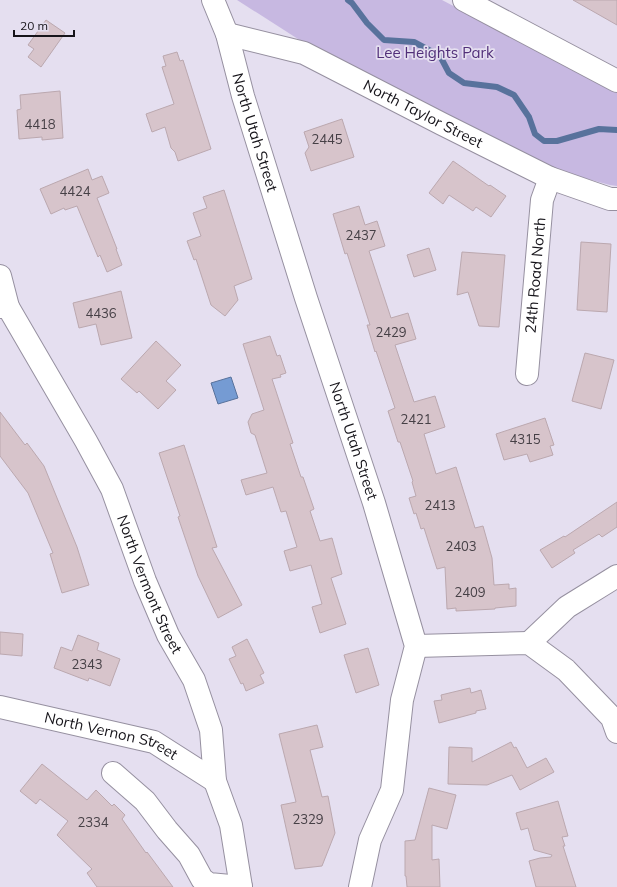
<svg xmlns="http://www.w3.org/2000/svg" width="617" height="887" font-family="Mulish,sans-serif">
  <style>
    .green { fill: #c7b8e1 }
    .water { fill: #759bd3; stroke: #58729c }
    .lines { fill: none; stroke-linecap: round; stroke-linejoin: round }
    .stream { stroke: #58729c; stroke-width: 6 }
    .building { fill: #d7c4cb; stroke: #bba8af }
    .minor-casing { stroke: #9690a0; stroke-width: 24 }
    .minor { stroke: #fff; stroke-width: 22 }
    .labels { text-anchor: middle; stroke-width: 3.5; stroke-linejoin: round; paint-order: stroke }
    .number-label { font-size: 13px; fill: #464046 }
    .park-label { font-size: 15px; fill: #512f79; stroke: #e5dff0 }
    .street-label { font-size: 15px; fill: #16141a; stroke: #e5dff0 }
  </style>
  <rect width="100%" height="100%" fill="#e5dff0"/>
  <path class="green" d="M 237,0 L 442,0 L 617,92 L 617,186 L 610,185 L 547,168 L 298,39 Z"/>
  <path class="water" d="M 231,377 L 238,398 L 218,404 L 211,383 Z"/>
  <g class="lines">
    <path class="stream" d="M 348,0 L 352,3 L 367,23 L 384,40 L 414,42 L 440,56 L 449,73 L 464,83 L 497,87 L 514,95 L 529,117 L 535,134 L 544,141 L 557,141 L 599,129 L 617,130"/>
  </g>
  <g class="building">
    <path d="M 573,0 L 617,0 L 617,25 Z"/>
    <path d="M 46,20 L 65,33 L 41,67 L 28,57 L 34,49 L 28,45 Z"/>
    <path d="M 177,52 L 180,61 L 183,60 L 211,149 L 178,161 L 175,152 L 171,148 L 165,127 L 152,132 L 146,114 L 174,104 L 162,67 L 166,66 L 163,56 Z"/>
    <path d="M 60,91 L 63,138 L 42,140 L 42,137 L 19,139 L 17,110 L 21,109 L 20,95 Z"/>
    <path d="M 342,119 L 354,157 L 311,171 L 305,153 L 309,147 L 304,132 Z"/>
    <path d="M 453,161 L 489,186 L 490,185 L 506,196 L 491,217 L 476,207 L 473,211 L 449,195 L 443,204 L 429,193 Z"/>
    <path d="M 88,169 L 92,180 L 102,176 L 109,193 L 97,198 L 117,249 L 116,249 L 122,265 L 107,272 L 100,255 L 98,257 L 77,206 L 65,210 L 64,208 L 51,214 L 40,189 Z"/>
    <path d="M 224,190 L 252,279 L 234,286 L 238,300 L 225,316 L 211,305 L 196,259 L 194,260 L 187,241 L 201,236 L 193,213 L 207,208 L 203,197 Z"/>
    <path d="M 359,206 L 365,225 L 377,221 L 385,246 L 369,251 L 391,318 L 408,313 L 416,339 L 395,345 L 414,402 L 435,396 L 445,427 L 424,434 L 436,474 L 456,467 L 475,528 L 483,526 L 492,558 L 494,585 L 509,584 L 509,589 L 516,588 L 516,606 L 495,608 L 495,609 L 456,611 L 456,608 L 447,609 L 445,567 L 437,569 L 424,528 L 421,529 L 416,513 L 414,514 L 409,498 L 416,496 L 412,482 L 413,481 L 400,442 L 398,442 L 388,411 L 395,408 L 376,351 L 375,352 L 367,325 L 370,325 L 347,253 L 345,254 L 333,214 Z"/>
    <path d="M 581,242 L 611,244 L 607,312 L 577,310 Z"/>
    <path d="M 429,248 L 436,270 L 414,277 L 407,255 Z"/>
    <path d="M 462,252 L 505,255 L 499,327 L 479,326 L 468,292 L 457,295 Z"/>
    <path d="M 121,291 L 132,338 L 101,345 L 96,324 L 79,328 L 73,303 Z"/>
    <path d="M 270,336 L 277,356 L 280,355 L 286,373 L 280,375 L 281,377 L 272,379 L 293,443 L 290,444 L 301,477 L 303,477 L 314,509 L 310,511 L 320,541 L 332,538 L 342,574 L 331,578 L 346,624 L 320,633 L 312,607 L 322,604 L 311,565 L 290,571 L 284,551 L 297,547 L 286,511 L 281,512 L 273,487 L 246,495 L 241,480 L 267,473 L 255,435 L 251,433 L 248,422 L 252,414 L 264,410 L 243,344 Z"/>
    <path d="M 156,341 L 181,365 L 166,381 L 176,390 L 158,409 L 139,391 L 137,393 L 121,379 Z"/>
    <path d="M 585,353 L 614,360 L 601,409 L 572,401 Z"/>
    <path d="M 0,412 L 25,445 L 27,443 L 44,466 L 77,547 L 89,585 L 62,593 L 50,554 L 53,553 L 28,493 L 0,456 Z"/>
    <path d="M 545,418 L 554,445 L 550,446 L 553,455 L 530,462 L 527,454 L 504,460 L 496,434 Z"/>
    <path d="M 184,445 L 217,547 L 212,548 L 242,605 L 218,618 L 198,576 L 178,517 L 180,516 L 159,453 Z"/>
    <path d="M 617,502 L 617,527 L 602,537 L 599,534 L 573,550 L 575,553 L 552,568 L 540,550 L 564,536 L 565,537 Z"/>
    <path d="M 0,632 L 23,634 L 22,656 L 0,654 Z"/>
    <path d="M 78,635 L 99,643 L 97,650 L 120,659 L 110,686 L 89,678 L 88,681 L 54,668 L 61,647 L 72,651 Z"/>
    <path d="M 247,639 L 264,673 L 260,675 L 264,683 L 246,691 L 243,683 L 241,684 L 229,659 L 236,656 L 232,647 Z"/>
    <path d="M 368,648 L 379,685 L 356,693 L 344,655 Z"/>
    <path d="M 470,688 L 471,693 L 481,690 L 486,709 L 476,711 L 476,713 L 439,723 L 434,701 L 442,700 L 441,695 Z"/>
    <path d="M 317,725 L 323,747 L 310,750 L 322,797 L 328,796 L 335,833 L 322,866 L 295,869 L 281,805 L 296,802 L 279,734 Z"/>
    <path d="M 511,742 L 514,748 L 516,747 L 527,768 L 546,758 L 554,772 L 520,790 L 512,775 L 487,785 L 448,784 L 449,747 L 472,748 L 472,762 Z"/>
    <path d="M 42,764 L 87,800 L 96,790 L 112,806 L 114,804 L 125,815 L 122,819 L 146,853 L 147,852 L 173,887 L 97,887 L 87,873 L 92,869 L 57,835 L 68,821 L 40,799 L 36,804 L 20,791 Z"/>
    <path d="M 429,788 L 456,795 L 447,829 L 432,825 L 432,860 L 439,859 L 440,887 L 407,887 L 406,876 L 405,876 L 405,841 L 415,840 Z"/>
    <path d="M 558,801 L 568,836 L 562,837 L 565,846 L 563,846 L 576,887 L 536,887 L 529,861 L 540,858 L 551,857 L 552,855 L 534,850 L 528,828 L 521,830 L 516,813 Z"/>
  </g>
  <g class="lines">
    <g class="minor-casing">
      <g id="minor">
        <path id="s1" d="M 213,0 L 227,34 L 243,96 L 306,298 L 374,503 L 416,646 L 402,700 L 392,790 L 370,840 L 360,887"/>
        <path d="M 464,0 L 617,81"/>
        <path id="s2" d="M 227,34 L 304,53 L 442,124 L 550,178 L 610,199 L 617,199"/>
        <path d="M 0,276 L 8,307"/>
        <path id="s3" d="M 0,307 L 8,307 L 86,441 L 112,489 L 145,581 L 168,635 L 194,680 L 211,730 L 215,781 L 231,825 L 241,887"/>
        <path id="s4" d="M 527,374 L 542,200 L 550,178"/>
        <path d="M 529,643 L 567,607 L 617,576"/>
        <path d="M 416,646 L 529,643 L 566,670 L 612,718 L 617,732"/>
        <path id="s5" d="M 0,707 L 154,742 L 215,781"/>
        <path d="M 113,773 L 145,801 L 167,830 L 189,855 L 202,879 L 209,884 L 241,887"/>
      </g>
    </g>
    <use href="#minor" class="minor"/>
  </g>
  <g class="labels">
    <g class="number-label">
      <text x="40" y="129">4418</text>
      <text x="327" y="144">2445</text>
      <text x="75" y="196">4424</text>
      <text x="361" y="240">2437</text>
      <text x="101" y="318">4436</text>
      <text x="391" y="337">2429</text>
      <text x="416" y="424">2421</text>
      <text x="525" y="444">4315</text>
      <text x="440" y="510">2413</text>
      <text x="461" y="551">2403</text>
      <text x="470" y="597">2409</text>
      <text x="87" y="669">2343</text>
      <text x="308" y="824">2329</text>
      <text x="93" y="827">2334</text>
    </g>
    <g class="park-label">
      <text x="435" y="58">Lee Heights Park</text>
    </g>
    <g class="street-label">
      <text dy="5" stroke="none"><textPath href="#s2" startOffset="213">North Taylor Street</textPath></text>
      <text dy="5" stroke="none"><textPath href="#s1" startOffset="139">North Utah Street</textPath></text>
      <text dy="5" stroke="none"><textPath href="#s4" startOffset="99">24th Road North</textPath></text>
      <text dy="5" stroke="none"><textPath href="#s1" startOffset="463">North Utah Street</textPath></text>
      <text dy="5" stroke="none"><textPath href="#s3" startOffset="320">North Vermont Street</textPath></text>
      <text dy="5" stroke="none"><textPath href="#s5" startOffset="115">North Vernon Street</textPath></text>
    </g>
  </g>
  <path d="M14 30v6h60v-6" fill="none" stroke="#16141a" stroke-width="2"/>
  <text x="20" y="30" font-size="12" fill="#16141a" stroke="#e5dff0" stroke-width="3" paint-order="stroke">20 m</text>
</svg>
